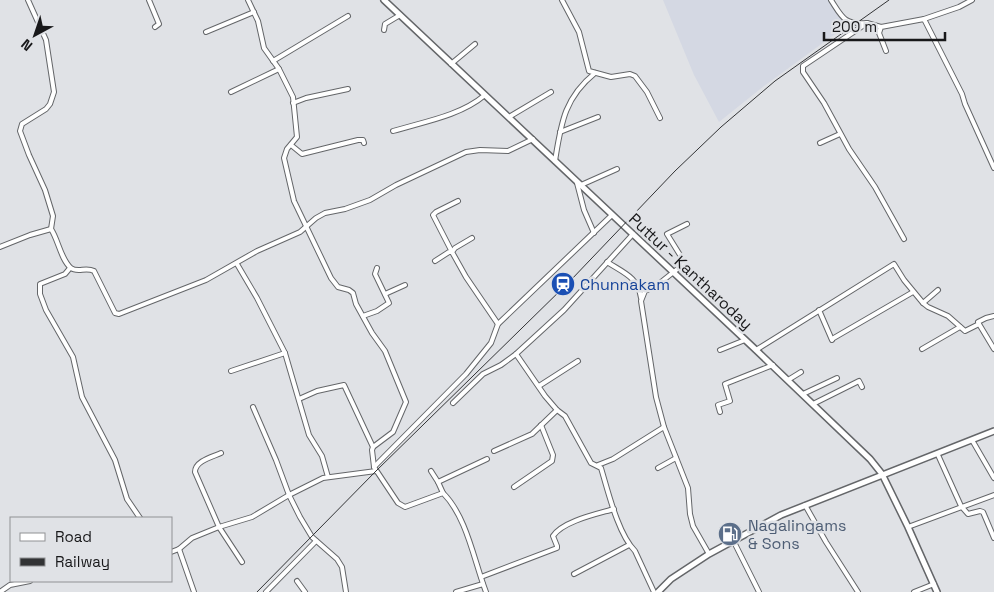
<svg xmlns="http://www.w3.org/2000/svg" width="994" height="592" font-family="'Space Grotesk',sans-serif">
  <style>
    .built { fill: #d4d8e3 }
    .lines { fill: none; stroke-linecap: round; stroke-linejoin: round }
    .minor-casing { stroke: #646669; stroke-width: 6 }
    .major-casing { stroke: #646669; stroke-width: 8 }
    .minor { stroke: #fff; stroke-width: 4 }
    .major { stroke: #fff; stroke-width: 5 }
    .rail { stroke: #323335; stroke-width: 1 }
    .labels { text-anchor: middle; stroke-width: 5; stroke-linejoin: round; paint-order: stroke }
    .street-label { font-size: 16px; fill: #18181a; stroke: #e0e2e6 }
    .transit-label { font-size: 16px; fill: #164399; stroke: #e0e2e6; text-anchor: start }
    .service-label { font-size: 16px; fill: #4e5e75; stroke: #e0e2e6; text-anchor: start }
  </style>
  <rect width="100%" height="100%" fill="#e0e2e6"/>
  <path class="built" d="M 663,0 L 830,0 L 846,26 L 764,86 L 719,122 L 694,75 Z"/>
  <g class="lines">
    <g class="minor-casing">
      <g id="minor">
        <path d="M 28,0 L 46,40 L 54,92 L 50,104 L 46,109 L 22,124 L 20,131 L 29,155 L 45,190 L 53,216 L 51,229"/>
        <path d="M 149,0 L 159,24 L 155,27"/>
        <path d="M 248,0 L 258,21 L 264,48 L 279,69 L 293,97 L 297,137 L 287,149 L 284,158 L 294,201 L 331,278 L 338,287 L 349,290 L 353,293 L 356,304 L 372,333 L 385,351 L 406,402 L 393,432 L 373,447"/>
        <path d="M 562,0 L 579,32 L 589,71 L 611,77 L 630,74 L 635,76 L 647,92 L 660,118"/>
        <path d="M 831,0 C 842,17 844,25 867,23"/>
        <path d="M 924,19 L 959,7 L 972,0"/>
        <path d="M 881,27 L 867,23 L 803,66 L 803,72 L 824,103 L 849,149 L 875,187 L 904,239"/>
        <path d="M 384,30 L 385,24 L 400,15"/>
        <path d="M 206,32 L 254,12"/>
        <path d="M 886,51 L 879,33 L 881,27 L 924,19 L 962,94 L 965,104 L 994,168"/>
        <path d="M 273,61 L 348,16"/>
        <path d="M 451,64 L 475,44"/>
        <path d="M 231,92 L 279,69"/>
        <path d="M 293,103 L 306,98 L 348,89"/>
        <path d="M 509,117 L 551,92"/>
        <path d="M 393,131 C 423,122 460,116 485,95"/>
        <path d="M 560,132 L 598,117"/>
        <path d="M 820,143 L 840,134"/>
        <path d="M 291,145 L 302,154 L 358,140 L 363,140 L 364,143"/>
        <path d="M 555,161 C 561,124 564,98 595,73"/>
        <path d="M 577,183 L 584,210 L 594,233"/>
        <path d="M 581,185 L 617,169"/>
        <path d="M 687,224 L 667,234 L 685,263 L 656,286 L 645,291 L 641,301 L 656,397 L 664,427 L 688,488 L 690,514 L 693,526 L 709,554"/>
        <path d="M 472,238 L 455,248 L 452,252 L 466,277 L 498,324"/>
        <path d="M 0,247 L 30,235 L 51,229 C 58,239 61,260 71,268 C 77,273 86,267 94,271 L 115,313 L 119,314 L 206,280 L 257,251 L 300,232 L 316,218 L 325,213 L 345,209 L 370,200 L 396,185 L 466,152 L 480,150 L 508,151 L 533,139"/>
        <path d="M 435,261 L 449,252 L 452,252 L 433,215 L 436,212 L 458,201"/>
        <path d="M 607,262 C 624,273 638,277 641,298"/>
        <path d="M 237,264 L 257,298 L 285,353 L 309,435 L 322,456 L 328,477"/>
        <path d="M 70,268 L 65,274 L 40,284 L 40,294 L 46,310 L 73,357 L 82,397 L 115,460 L 127,499 L 140,518"/>
        <path d="M 385,294 L 405,285"/>
        <path d="M 923,303 L 938,290"/>
        <path d="M 819,310 L 832,340"/>
        <path d="M 363,316 L 377,311 L 389,303 L 375,274 L 377,268"/>
        <path d="M 979,324 L 994,349"/>
        <path d="M 832,339 L 913,292"/>
        <path d="M 922,349 L 960,327"/>
        <path d="M 720,350 L 745,340"/>
        <path d="M 756,350 L 894,264 L 904,280 L 923,303 L 928,307 L 948,316 L 965,331 L 979,324 L 978,322 L 986,318 L 994,316"/>
        <path d="M 516,354 L 545,396 L 557,410 L 565,416 L 591,463 L 601,468 C 608,491 618,534 635,551 L 654,592"/>
        <path d="M 231,371 L 285,353"/>
        <path d="M 788,380 L 801,372"/>
        <path d="M 539,386 L 578,361"/>
        <path d="M 803,394 L 837,378"/>
        <path d="M 299,399 L 317,391 L 344,385 L 373,447 L 372,450 L 374,467 L 398,503 L 405,507 L 443,493 C 467,517 474,561 486,592"/>
        <path d="M 453,403 L 483,374 L 501,365 L 516,354 L 564,310 L 633,234"/>
        <path d="M 813,404 L 859,381 L 862,387"/>
        <path d="M 253,407 L 276,460 L 289,495 L 300,517 L 312,537 L 337,559 L 342,567 L 346,592"/>
        <path d="M 720,412 L 718,405 L 730,401 L 725,384 L 773,365"/>
        <path d="M 972,440 L 994,478"/>
        <path d="M 494,451 L 532,434 L 557,410"/>
        <path d="M 221,453 C 212,457 195,461 195,472 L 219,527 L 242,562"/>
        <path d="M 938,455 L 961,506 L 968,514 L 980,511 L 983,512 L 994,538"/>
        <path d="M 598,465 L 613,459 L 664,427"/>
        <path d="M 374,467 L 466,374 L 491,343 L 498,324 L 612,215"/>
        <path d="M 658,468 L 676,458"/>
        <path d="M 431,471 L 438,482 L 443,493"/>
        <path d="M 438,482 L 487,459"/>
        <path d="M 514,487 L 552,461 L 553,455 L 541,425"/>
        <path d="M 805,505 L 826,542 L 858,592"/>
        <path d="M 908,527 L 994,495"/>
        <path d="M 733,540 L 759,592"/>
        <path d="M 179,549 L 194,592"/>
        <path d="M 171,552 L 179,549 L 192,538 L 219,527 L 252,517 L 289,495 L 323,478 L 376,471"/>
        <path d="M 574,574 L 629,545"/>
        <path d="M 481,577 L 557,548 L 557,546 L 553,536 C 563,521 597,514 614,509"/>
        <path d="M 297,581 L 305,592"/>
        <path d="M 0,592 L 10,585 L 30,581"/>
        <path d="M 266,592 L 316,541"/>
        <path d="M 456,592 L 483,584"/>
        <path d="M 914,592 L 934,584"/>
      </g>
    </g>
    <g class="major-casing">
      <g id="major">
        <path d="M 384,0 L 756,350 L 870,459 L 882,474 L 908,527 L 937,592"/>
        <path d="M 658,592 L 671,579 L 709,554 L 781,515 L 994,431"/>
      </g>
    </g>
    <use href="#minor" class="minor"/>
    <use href="#major" class="major"/>
    <path class="rail" d="M 257,592 L 376,471 L 570,281 L 675,171 L 721,127 L 775,81 L 889,0"/>
  </g>
  <defs>
    <g id="station-disc" transform="scale(1.25)"><circle r="9.5" fill="#1a4fb4" stroke="#e0e2e6"/><path d="M-3-6H3Q5-6 5-4V2Q5 4 3 4L4.5 6H3L1.5 4h-3L-3 6H-4.5L-3 4Q-5 4-5 2V-4Q-5-6-3-6ZM-3.5-4v3h7v-3ZM-3.5 1v1.5H-2V1ZM2 1v1.5H3.5V1Z" fill="#fff"/></g>
    <g id="fuel-disc" transform="scale(1.25)"><circle r="9.5" fill="#5c6f8a" stroke="#e0e2e6"/><path d="M-5.5-6h7V0h2V4h1.3V-2.5L3-4.5l.8-.8L6-3V5H2.5V1h-1V6h-7ZM-4.2-4.7v3.2H.2V-4.7Z" fill="#fff"/></g>
  </defs>
  <g fill-rule="evenodd">
    <use href="#station-disc" x="563" y="284"/>
    <use href="#fuel-disc" x="730" y="534"/>
  </g>
  <g class="labels">
    <g class="street-label">
      <text transform="translate(691 271) rotate(43)" y="6">Puttur - Kantharoday</text>
    </g>
    <g class="transit-label">
      <text x="580" y="290">Chunnakam</text>
    </g>
    <g class="service-label">
      <text x="748" y="531">Nagalingams<tspan x="748" dy="18">&amp; Sons</tspan></text>
    </g>
  </g>
  <rect x="10" y="517" width="162" height="65" fill="#e0e2e6" stroke="#909194"/>
  <rect x="20" y="533" width="25" height="8" fill="#ffffff" stroke="#909194"/>
  <text x="55" y="542" font-size="15" fill="#18181a">Road</text>
  <rect x="20" y="558" width="25" height="8" fill="#323335" stroke="#909194"/>
  <text x="55" y="567" font-size="15" fill="#18181a">Railway</text>
  <g transform="translate(35 35) rotate(220)" stroke="#e0e2e6" stroke-width="4" paint-order="stroke">
  <path d="M0-4L9 19L0 12L-9 19Z" fill="#18181a"/>
  <text y="-8" font-size="14" font-weight="bold" text-anchor="middle" fill="#18181a">N</text>
  </g>
  <path d="M824 32v8h121v-8" fill="none" stroke="#18181a" stroke-width="2.5"/>
  <text x="832" y="32" font-size="15" fill="#18181a" stroke="#e0e2e6" stroke-width="4" paint-order="stroke">200 m</text>
</svg>
